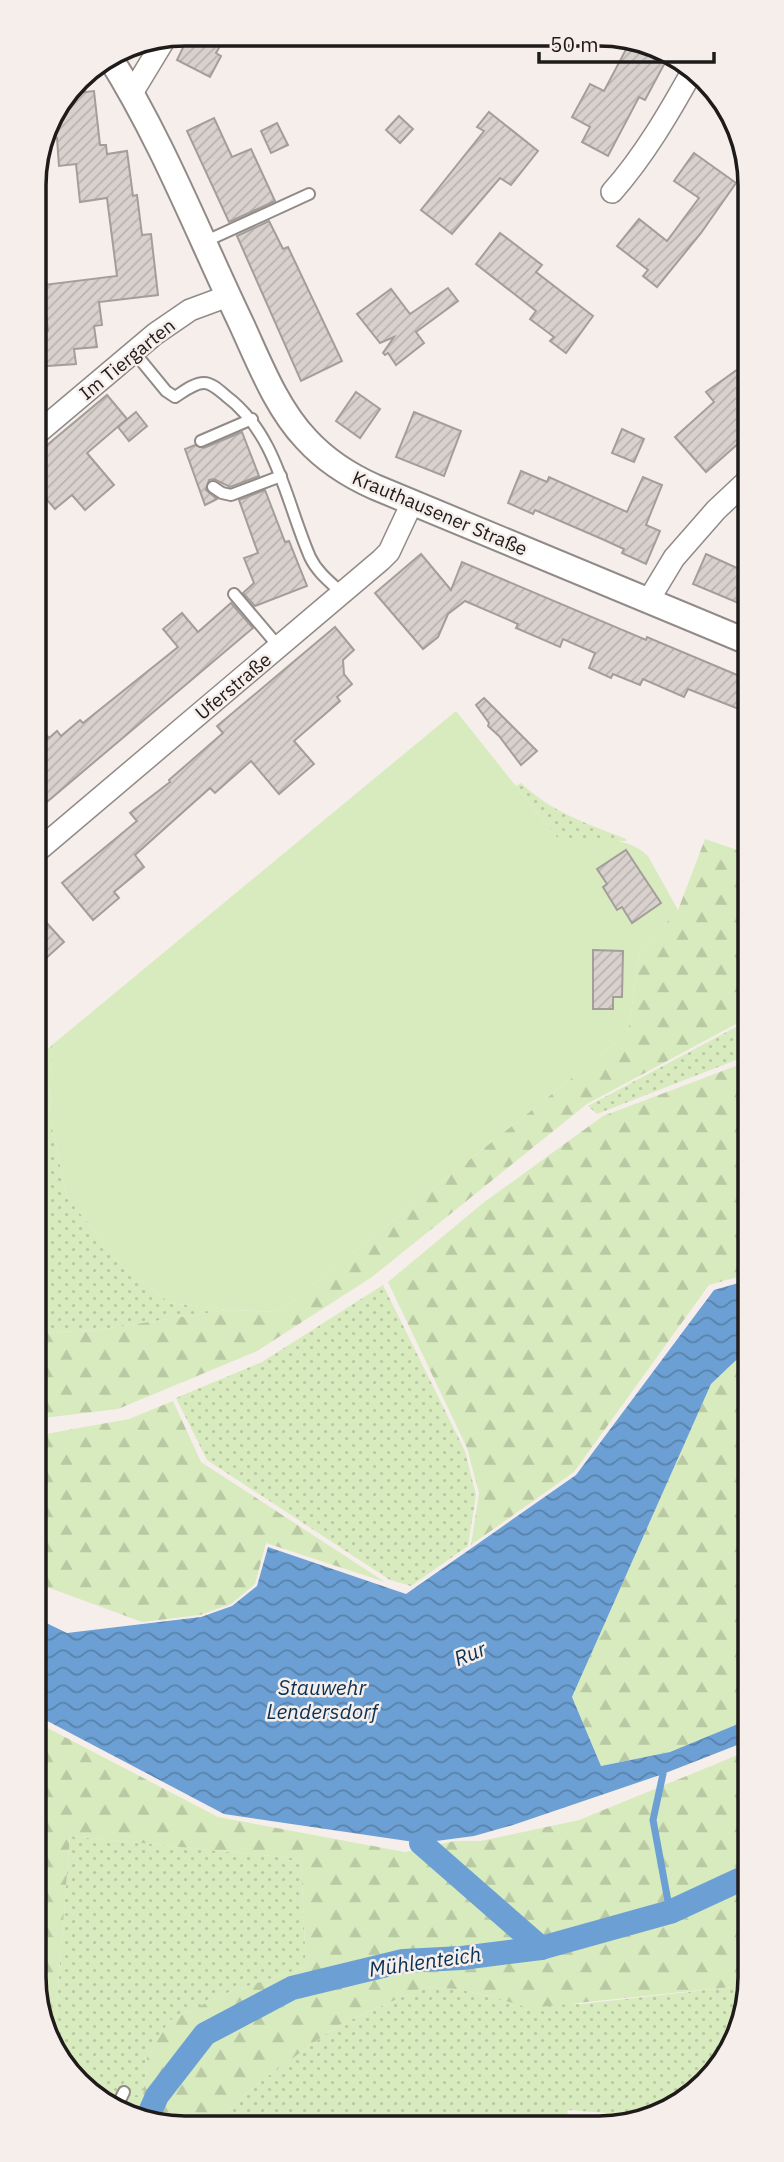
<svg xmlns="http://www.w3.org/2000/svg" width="784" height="2162" font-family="'IBM Plex Sans',sans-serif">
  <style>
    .grass { fill: url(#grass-dots) }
    .forest { fill: url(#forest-firs) }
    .green { fill: #d8ebbe }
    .water { fill: url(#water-waves) }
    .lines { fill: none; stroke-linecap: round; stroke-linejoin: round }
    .stream { stroke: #6ca0d4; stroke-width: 7 }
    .canal { stroke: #6ca0d4; stroke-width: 24 }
    .building { fill: url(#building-hatch); stroke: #a49e9b; stroke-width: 2 }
    .service-casing { stroke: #918a87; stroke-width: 14 }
    .minor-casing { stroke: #918a87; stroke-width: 24 }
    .tertiary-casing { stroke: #918a87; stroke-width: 28 }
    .service { stroke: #fff; stroke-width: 10 }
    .minor { stroke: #fff; stroke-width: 21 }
    .tertiary { stroke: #fff; stroke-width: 24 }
    .labels { text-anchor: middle; stroke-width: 5; stroke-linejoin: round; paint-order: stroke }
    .street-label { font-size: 19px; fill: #1e1b1a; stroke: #f6eeeb }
    .water-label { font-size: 21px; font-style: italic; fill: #0a3254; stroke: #f6eeeb }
    .rim { fill: none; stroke: #1e1b1a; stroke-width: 3.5 }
  </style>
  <defs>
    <pattern id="grass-dots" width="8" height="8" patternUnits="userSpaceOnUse" patternTransform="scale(1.75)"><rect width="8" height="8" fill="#d8ebbe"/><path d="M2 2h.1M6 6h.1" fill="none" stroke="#b9c9a3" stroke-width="1.8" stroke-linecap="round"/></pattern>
    <pattern id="forest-firs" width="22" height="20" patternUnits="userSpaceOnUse" patternTransform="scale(1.75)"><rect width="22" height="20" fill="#d8ebbe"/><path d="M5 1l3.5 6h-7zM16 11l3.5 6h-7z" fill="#b9c9a3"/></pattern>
    <pattern id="water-waves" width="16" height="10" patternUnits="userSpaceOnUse" patternTransform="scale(1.75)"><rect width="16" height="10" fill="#6ca0d4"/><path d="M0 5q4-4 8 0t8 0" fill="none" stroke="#5882ab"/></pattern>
    <pattern id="building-hatch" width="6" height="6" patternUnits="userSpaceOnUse" patternTransform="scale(1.75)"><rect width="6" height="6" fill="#d8d1ce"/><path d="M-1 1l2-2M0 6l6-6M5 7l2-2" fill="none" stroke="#b9b3b0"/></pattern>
  </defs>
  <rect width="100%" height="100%" fill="#f6eeeb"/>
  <g class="grass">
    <path d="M 521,783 C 553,813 586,823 626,839 L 626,841 L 559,840 L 516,786 Z"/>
    <path d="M 749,1020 L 749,1055 L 597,1114 L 588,1106 Z"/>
    <path d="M 52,1045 L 50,1118 L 67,1197 L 125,1269 L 170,1303 L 227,1310 L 97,1330 L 35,1333 L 35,1060 Z"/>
    <path d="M 383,1285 L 465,1451 L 476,1495 L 468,1546 L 411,1586 L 390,1580 L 207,1460 L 176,1398 L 262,1362 Z"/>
    <path d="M 70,1836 L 301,1859 L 306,1967 L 227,1993 L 169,2021 L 147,2058 L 143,2097 L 105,2100 L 78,2085 L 54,2040 Z"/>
    <path d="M 750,1985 L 714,2077 L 647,2116 L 568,2110 L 566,2126 L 209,2126 L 260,2082 L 337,2026 L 424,1987 L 457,1989 L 493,1997 L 581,2004 Z"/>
  </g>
  <g class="forest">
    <path d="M 705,839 L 749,854 L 749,1017 L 587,1104 L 372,1277 L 257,1351 L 118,1409 L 35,1419 L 35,1333 L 97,1330 L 227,1310 L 279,1312 L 628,1033 L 640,951 L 678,910 Z"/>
    <path d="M 749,1061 L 749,1274 L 709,1285 L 574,1472 L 471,1545 L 479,1493 L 467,1448 L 388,1282 L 483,1203 L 603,1116 Z"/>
    <path d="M 750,1347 L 750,1719 L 670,1752 L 601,1766 L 572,1697 L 711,1384 Z"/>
    <path d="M 173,1401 L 201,1462 L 385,1582 L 266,1543 L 255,1584 L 231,1604 L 200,1615 L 142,1622 L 36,1583 L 35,1436 L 129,1419 Z"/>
    <path d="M 36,1722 L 218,1817 L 405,1852 L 455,1841 L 481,1841 L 579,1820 L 750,1750 L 750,1985 L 529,2008 L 493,1997 L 457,1989 L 424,1987 L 337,2026 L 260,2082 L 209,2126 L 155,2126 L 105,2100 L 143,2097 L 147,2058 L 169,2021 L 227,1993 L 306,1967 L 301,1859 L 70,1836 L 54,2040 L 36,2008 Z"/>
  </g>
  <path class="green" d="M 456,711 L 559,840 C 589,839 625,834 648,856 L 678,910 L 640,951 L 628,1033 L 279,1312 L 227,1310 L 170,1303 L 125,1269 L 67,1197 L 50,1118 L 52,1045 Z"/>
  <path class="water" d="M 749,1280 L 750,1347 L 711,1384 L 572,1697 L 601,1766 L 670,1752 L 750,1719 L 750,1740 L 663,1774 L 513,1825 L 474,1836 L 421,1843 L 224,1814 L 36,1715 L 36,1618 L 67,1633 L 201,1617 L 232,1606 L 257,1586 L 268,1547 L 406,1594 L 576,1475 L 714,1290 Z"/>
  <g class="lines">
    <path class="stream" d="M 663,1774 L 653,1820 L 670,1912"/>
    <g class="canal">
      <path d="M 421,1843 L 541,1948"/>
      <path d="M 146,2121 L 157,2096 L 205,2034 L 292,1988 L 403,1961 L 462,1958 L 541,1948 L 670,1912 L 750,1875"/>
    </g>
  </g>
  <g class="building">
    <path d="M 190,33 L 214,33 L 224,39 L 216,53 L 221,56 L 210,77 L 177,60 Z"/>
    <path d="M 632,38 L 668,57 L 645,100 L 639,97 L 608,156 L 582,142 L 590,127 L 572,117 L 590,84 L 604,91 Z"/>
    <path d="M 94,91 L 100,145 L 106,145 L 107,154 L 127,151 L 133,196 L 137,195 L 142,235 L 151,234 L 158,295 L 99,302 L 102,325 L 94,326 L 97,347 L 74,349 L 76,364 L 34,367 L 34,333 L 48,331 L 43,285 L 117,276 L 107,198 L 80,202 L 76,164 L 59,166 L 57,138 L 50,139 L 49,118 L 67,94 Z"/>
    <path d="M 489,112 L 538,151 L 511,185 L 500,178 L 452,234 L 421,210 L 484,131 L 477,127 Z"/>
    <path d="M 399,116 L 413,129 L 400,143 L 386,130 Z"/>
    <path d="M 214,118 L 232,157 L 251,149 L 275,201 L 229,222 L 187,131 Z"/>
    <path d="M 277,123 L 288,145 L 271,153 L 261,131 Z"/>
    <path d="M 694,153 L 736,183 L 701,233 L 657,287 L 643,276 L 648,270 L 617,246 L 639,219 L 667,241 L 699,198 L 674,181 Z"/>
    <path d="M 269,221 L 283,249 L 288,247 L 342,361 L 301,381 L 237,236 Z"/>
    <path d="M 500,233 L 542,265 L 536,272 L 593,316 L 566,353 L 550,341 L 554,337 L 530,319 L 536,311 L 476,264 Z"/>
    <path d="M 448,288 L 458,301 L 416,332 L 424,343 L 396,365 L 388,353 L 385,355 L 383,353 L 394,337 L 380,343 L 357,314 L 391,289 L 410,314 Z"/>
    <path d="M 748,362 L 748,435 L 706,472 L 675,437 L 714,402 L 706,392 Z"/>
    <path d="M 356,392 L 380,409 L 360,438 L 336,421 Z"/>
    <path d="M 107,395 L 127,419 L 87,453 L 114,485 L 85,510 L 72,495 L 55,509 L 34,485 L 34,456 Z"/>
    <path d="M 136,412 L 147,426 L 129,441 L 118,427 Z"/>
    <path d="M 414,412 L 461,431 L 444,476 L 396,457 Z"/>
    <path d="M 622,429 L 644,439 L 634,462 L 612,453 Z"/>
    <path d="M 242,432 L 259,476 L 230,487 L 214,479 L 209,480 L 206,490 L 217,499 L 205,505 L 185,449 L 195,445 L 204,448 Z"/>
    <path d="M 521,471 L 547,482 L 549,477 L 627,512 L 643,477 L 662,485 L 646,525 L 660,531 L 646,564 L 622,553 L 624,549 L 602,539 L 535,510 L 533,514 L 508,503 Z"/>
    <path d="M 265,490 L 285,542 L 289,541 L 307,586 L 255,606 L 243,593 L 254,583 L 244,558 L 258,553 L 239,500 Z"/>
    <path d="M 421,554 L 451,590 L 462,562 L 646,640 L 647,637 L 749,680 L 749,713 L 688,689 L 684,697 L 643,679 L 640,685 L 613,674 L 611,678 L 589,668 L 595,653 L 563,639 L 560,647 L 516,628 L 518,624 L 465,601 L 448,614 L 438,637 L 423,649 L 375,593 Z"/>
    <path d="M 706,554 L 748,573 L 748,607 L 693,584 Z"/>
    <path d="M 231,603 L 253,628 L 35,812 L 34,720 L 49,738 L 57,731 L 61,736 L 80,720 L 83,723 L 178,647 L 163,629 L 182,613 L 198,632 Z"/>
    <path d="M 335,627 L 354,650 L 343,660 L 344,674 L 352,684 L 337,697 L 340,701 L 294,741 L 314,764 L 279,794 L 251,761 L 215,793 L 210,788 L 135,855 L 144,867 L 114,892 L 119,898 L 93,920 L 62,883 L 137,821 L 130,813 L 170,782 L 169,780 L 223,733 L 217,726 Z"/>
    <path d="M 484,698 L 537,751 L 521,765 L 499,736 L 488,726 L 489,723 L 476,705 Z"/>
    <path d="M 626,850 L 661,903 L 632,923 L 622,907 L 617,910 L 603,887 L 607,884 L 597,869 Z"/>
    <path d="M 35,910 L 64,942 L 35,968 Z"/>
    <path d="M 593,950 L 623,951 L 622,997 L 613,997 L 613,1009 L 593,1009 Z"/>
  </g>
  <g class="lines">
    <g class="service-casing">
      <g id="service">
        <path d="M 204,242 L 309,194"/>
        <path d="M 134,352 L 166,391 L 175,397 C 183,392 194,383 204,383 C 212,383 220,391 226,396 C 277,434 286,502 310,557 C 317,572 330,582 342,593"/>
        <path d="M 201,441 L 252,419"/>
        <path d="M 213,487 L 222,493 L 231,495 L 281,476"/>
        <path d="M 234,594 L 279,647"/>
        <path d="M 117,2106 L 124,2092"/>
      </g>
    </g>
    <g class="minor-casing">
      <g id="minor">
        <path d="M 132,93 L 166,37"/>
        <path d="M 612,192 C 644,156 669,113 693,70"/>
        <path d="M 34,436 L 155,334 L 190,310 L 228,296"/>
        <path d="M 648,601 L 674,558 L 716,510 L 748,480"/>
        <path d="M 35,853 L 381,560 L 389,552 L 412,503"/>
      </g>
    </g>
    <g class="tertiary-casing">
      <path id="tertiary" d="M 109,56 C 162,140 198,233 241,323 C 259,362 276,407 306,439 C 326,461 348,475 375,487 L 748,642"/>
    </g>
    <use href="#service" class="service"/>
    <use href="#minor" class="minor"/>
    <use href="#tertiary" class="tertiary"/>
  </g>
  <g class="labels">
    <g class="street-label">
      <text transform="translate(127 359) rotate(-39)" y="7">Im Tiergarten</text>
      <text transform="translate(440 513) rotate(23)" y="7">Krauthausener Straße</text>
      <text transform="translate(233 686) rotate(-40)" y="7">Uferstraße</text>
    </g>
    <g class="water-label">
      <text transform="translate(470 1654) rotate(-22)" y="7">Rur</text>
      <text x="322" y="1695">Stauwehr<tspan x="322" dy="24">Lendersdorf</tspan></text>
      <text transform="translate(425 1962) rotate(-8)" y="7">Mühlenteich</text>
    </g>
  </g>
  <path d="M0 0H784V2162H0ZM185 46H599A139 139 0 0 1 738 185V1977A139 139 0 0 1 599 2116H185A139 139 0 0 1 46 1977V185A139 139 0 0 1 185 46Z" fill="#f6eeeb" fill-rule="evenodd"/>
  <path class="rim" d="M185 46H599A139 139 0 0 1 738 185V1977A139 139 0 0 1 599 2116H185A139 139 0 0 1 46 1977V185A139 139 0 0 1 185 46Z"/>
  <path d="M539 52v10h175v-10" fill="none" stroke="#1e1b1a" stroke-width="3.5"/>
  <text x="550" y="52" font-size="21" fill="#1e1b1a" stroke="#f6eeeb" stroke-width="5" paint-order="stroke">50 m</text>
</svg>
